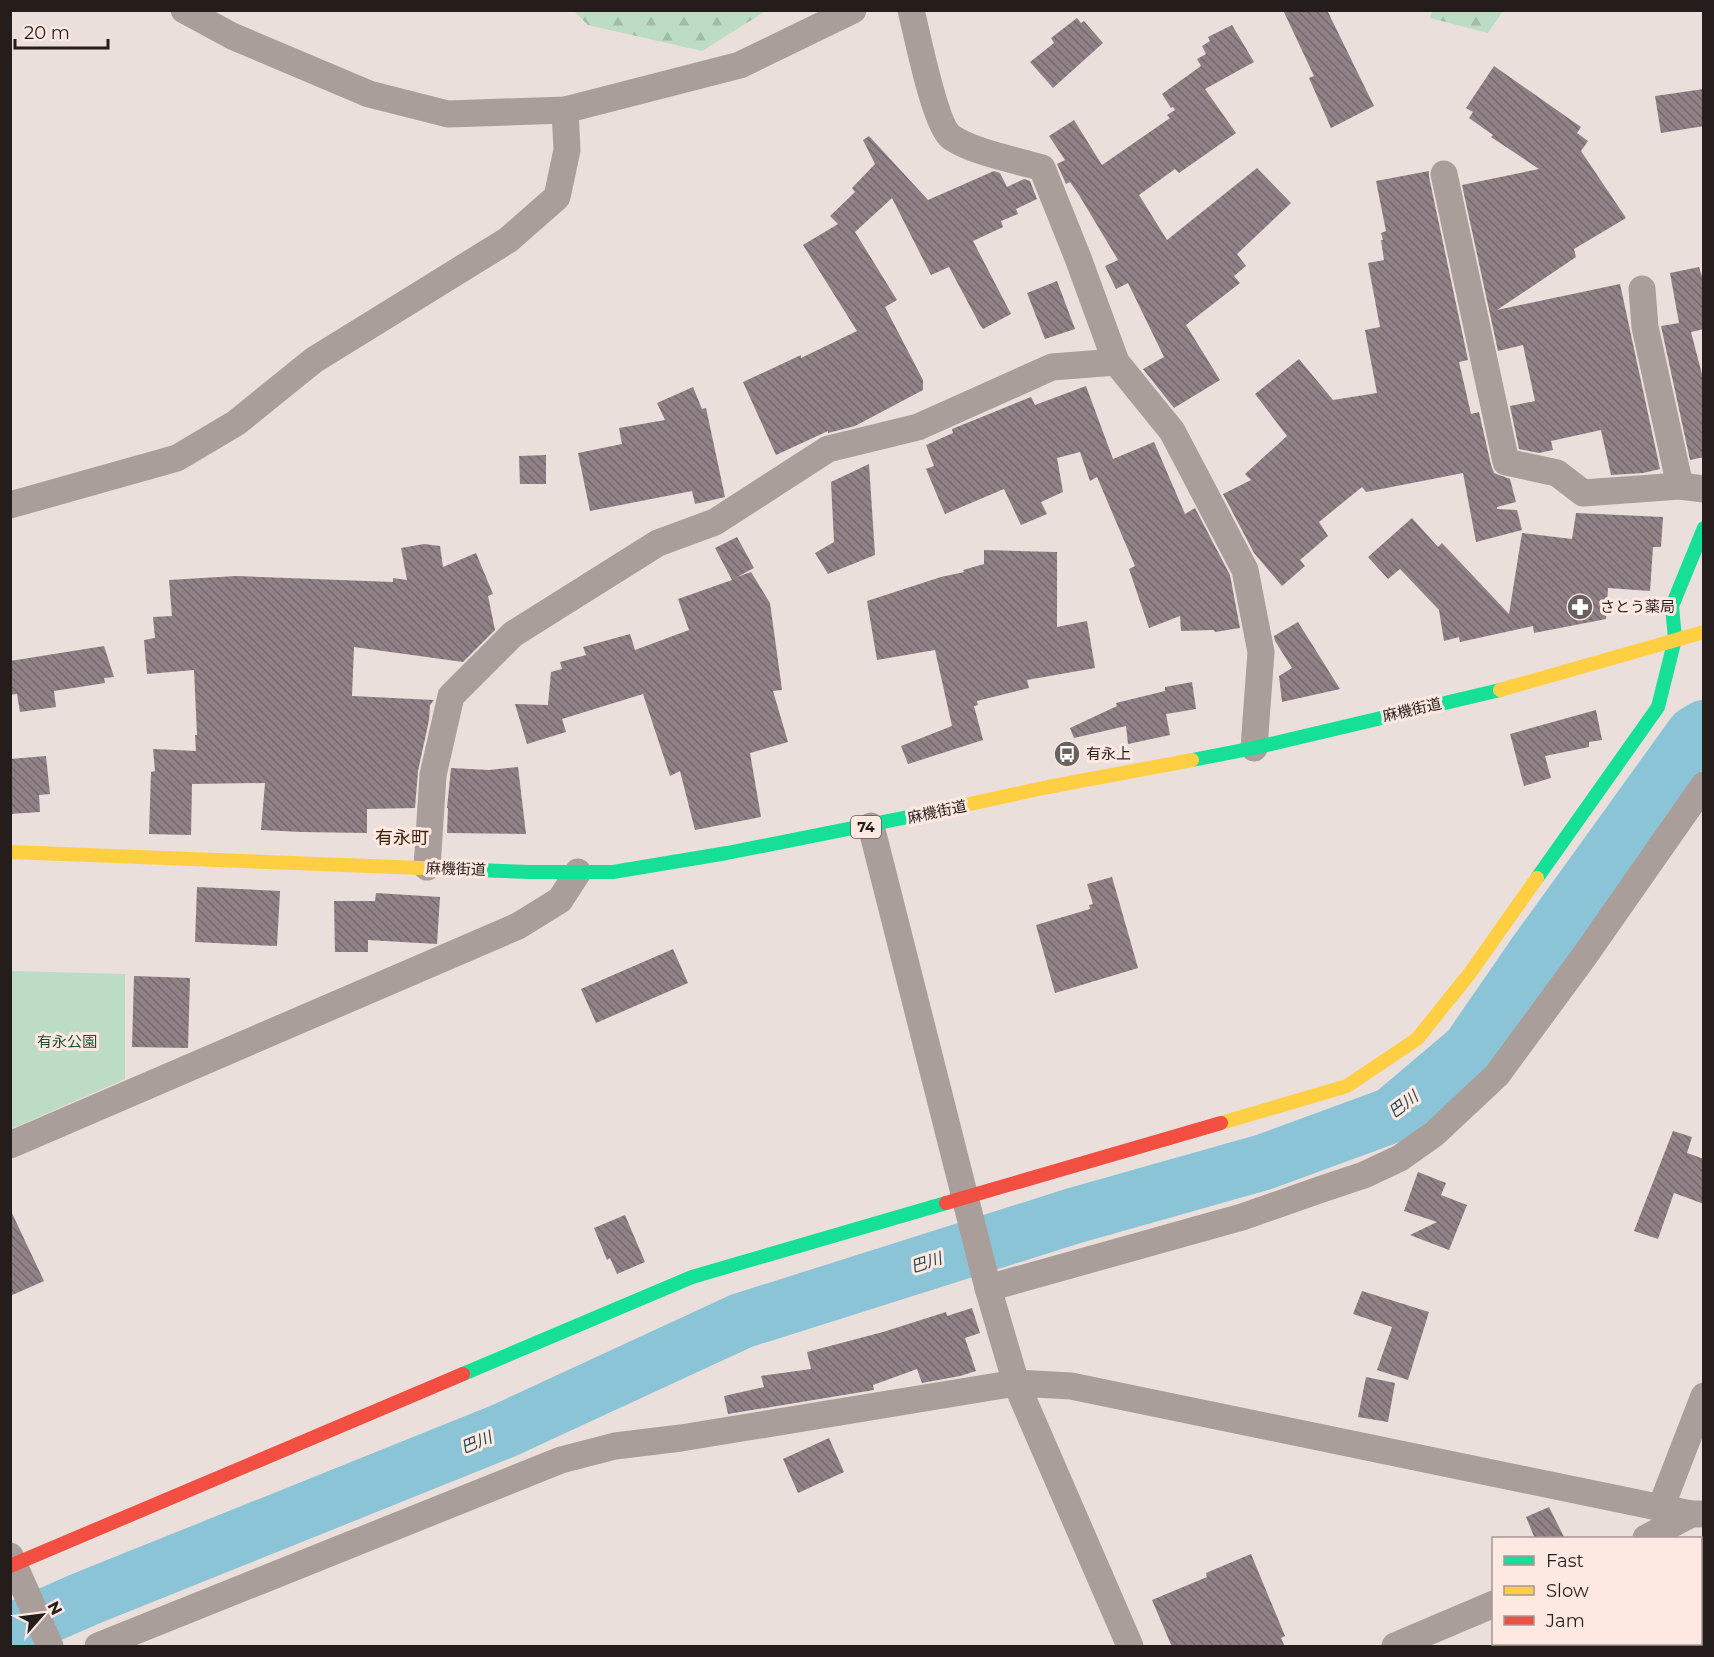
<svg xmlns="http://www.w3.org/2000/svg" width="1714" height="1657" font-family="Montserrat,'Noto Sans JP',sans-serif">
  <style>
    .forest { fill: url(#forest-firs) }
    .green { fill: #bcdcc5 }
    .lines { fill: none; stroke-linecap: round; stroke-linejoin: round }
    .river { stroke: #8cc4d7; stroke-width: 56 }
    .building { fill: url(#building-back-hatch) }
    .street { stroke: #a99e9a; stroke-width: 27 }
    .fast { stroke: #16e098; stroke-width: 14 }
    .slow { stroke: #ffcf43; stroke-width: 14 }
    .jam { stroke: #f24e42; stroke-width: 14 }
    .labels { text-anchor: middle; stroke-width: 6; stroke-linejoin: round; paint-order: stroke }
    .shield { fill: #fde9e2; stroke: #655a57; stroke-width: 1.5 }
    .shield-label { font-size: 14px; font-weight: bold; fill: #241d1b }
    .poi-label { font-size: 15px; fill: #241d1b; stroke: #fde9e2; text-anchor: start }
    .street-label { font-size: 15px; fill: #241d1b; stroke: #fde9e2 }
    .park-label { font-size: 15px; fill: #194f34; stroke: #fde9e2 }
    .water-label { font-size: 16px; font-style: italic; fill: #224855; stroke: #fde9e2 }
    .quarter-label { font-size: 18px; fill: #3f2007; stroke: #fde9e2 }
  </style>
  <defs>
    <pattern id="forest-firs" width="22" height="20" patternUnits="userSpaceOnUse" patternTransform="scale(1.5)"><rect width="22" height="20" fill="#bcdcc5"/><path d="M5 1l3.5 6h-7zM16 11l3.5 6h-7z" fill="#a1bca9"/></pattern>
    <pattern id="building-back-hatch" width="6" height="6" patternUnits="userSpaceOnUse" patternTransform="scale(1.5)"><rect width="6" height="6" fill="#908186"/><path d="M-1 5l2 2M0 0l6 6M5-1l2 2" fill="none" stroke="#75696d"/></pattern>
  </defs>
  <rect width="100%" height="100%" fill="#eadfdb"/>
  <g class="forest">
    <path d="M 574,11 L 766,11 L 702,51 L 588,25 Z"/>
    <path d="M 1432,11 L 1432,10 L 1503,11 L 1488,33 L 1430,18 Z"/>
  </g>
  <path class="green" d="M 11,971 L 125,974 L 125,1079 L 11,1129 Z"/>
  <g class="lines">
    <path class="river" d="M 10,1632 L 85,1599 L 503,1431 L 741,1321 L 1073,1216 L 1264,1162 L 1392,1115 L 1469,1050 L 1533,957 L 1694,734 L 1704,728"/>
  </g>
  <g class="building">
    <path d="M 1283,10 L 1327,10 L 1374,106 L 1331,128 L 1309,78 L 1314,76 Z"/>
    <path d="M 1077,18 L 1081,23 L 1084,21 L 1103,43 L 1053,88 L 1030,62 L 1054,43 L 1051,38 Z"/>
    <path d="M 1232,25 L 1254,62 L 1205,89 L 1236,133 L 1179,173 L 1175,169 L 1139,195 L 1167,240 L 1257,168 L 1291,203 L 1237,254 L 1246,266 L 1234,276 L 1240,283 L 1186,325 L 1220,380 L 1174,408 L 1143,369 L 1164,357 L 1128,283 L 1116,289 L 1105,266 L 1118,260 L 1079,195 L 1070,182 L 1066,184 L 1057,164 L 1065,160 L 1049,136 L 1074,120 L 1102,165 L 1170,118 L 1167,115 L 1175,110 L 1173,107 L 1171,108 L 1162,94 L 1201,66 L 1197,59 L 1206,54 L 1202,46 L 1210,41 L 1208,37 Z"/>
    <path d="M 1494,66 L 1581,127 L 1577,133 L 1588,141 L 1581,151 L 1626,218 L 1574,249 L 1576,257 L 1497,310 L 1620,284 L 1660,469 L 1643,473 L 1611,475 L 1601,430 L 1551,441 L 1553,450 L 1539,453 L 1519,449 L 1510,406 L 1535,401 L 1523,345 L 1498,351 L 1462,185 L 1539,169 L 1491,137 L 1493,135 L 1469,118 L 1473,112 L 1466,108 Z"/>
    <path d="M 1704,89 L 1704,126 L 1661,133 L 1655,96 Z"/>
    <path d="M 869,136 L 928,200 L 994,171 L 1000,173 L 1007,187 L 1024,179 L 1030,181 L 1037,199 L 1016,209 L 1018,214 L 1001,221 L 1003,227 L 973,241 L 1011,314 L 983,329 L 980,325 L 949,267 L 931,275 L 892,198 L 855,232 L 897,300 L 885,307 L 923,380 L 923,390 L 855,426 L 828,433 L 828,431 L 776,455 L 743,382 L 801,355 L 801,358 L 857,331 L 803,245 L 838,224 L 830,216 L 855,192 L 852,188 L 875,164 L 863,140 Z"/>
    <path d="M 1429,171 L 1429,177 L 1468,360 L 1459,362 L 1471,414 L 1479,412 L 1491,465 L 1494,473 L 1510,479 L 1516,502 L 1497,507 L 1497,509 L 1517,510 L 1522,530 L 1476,542 L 1463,473 L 1366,492 L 1362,487 L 1319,522 L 1328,536 L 1300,560 L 1305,566 L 1282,586 L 1254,553 L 1223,494 L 1251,480 L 1245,474 L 1287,436 L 1255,394 L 1299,359 L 1333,400 L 1377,393 L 1365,330 L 1380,327 L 1368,263 L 1384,260 L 1381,240 L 1383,240 L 1381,233 L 1386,231 L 1376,181 Z"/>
    <path d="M 1699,267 L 1704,283 L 1704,329 L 1691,332 L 1704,382 L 1704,457 L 1690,460 L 1661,326 L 1679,323 L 1670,273 Z"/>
    <path d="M 1057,281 L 1075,329 L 1045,339 L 1027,293 Z"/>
    <path d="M 1086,386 L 1113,459 L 1154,442 L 1185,514 L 1195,508 L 1230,575 L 1240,628 L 1215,632 L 1214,630 L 1181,631 L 1180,616 L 1149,628 L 1129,569 L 1135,566 L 1097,477 L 1090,481 L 1080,452 L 1057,458 L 1063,492 L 1041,502 L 1047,514 L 1021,525 L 1004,489 L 945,514 L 926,469 L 934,466 L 926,445 L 953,433 L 952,429 L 1031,397 L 1035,405 Z"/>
    <path d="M 693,387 L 702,409 L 706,408 L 725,497 L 695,504 L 692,491 L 590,511 L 578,453 L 622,444 L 619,428 L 665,420 L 657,403 Z"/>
    <path d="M 546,455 L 546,484 L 520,484 L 519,456 Z"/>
    <path d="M 869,464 L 875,555 L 828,574 L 815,553 L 834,542 L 831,482 Z"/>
    <path d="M 1576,513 L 1663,517 L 1661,547 L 1653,547 L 1650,591 L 1608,588 L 1606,619 L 1534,633 L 1533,626 L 1460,642 L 1459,637 L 1444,641 L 1439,610 L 1400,569 L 1388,579 L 1368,557 L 1412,518 L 1438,547 L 1442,543 L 1509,614 L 1522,533 L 1572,539 Z"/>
    <path d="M 737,537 L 754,568 L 737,577 L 751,572 L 770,603 L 782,690 L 773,691 L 788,742 L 750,753 L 761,817 L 695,830 L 680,771 L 670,776 L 643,694 L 562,719 L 566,732 L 527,744 L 515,704 L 548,705 L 551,672 L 562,669 L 560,662 L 586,655 L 583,647 L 630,634 L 635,650 L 689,630 L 678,599 L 732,580 L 715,548 Z"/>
    <path d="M 424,544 L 440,546 L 443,567 L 476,553 L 493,594 L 488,596 L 495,630 L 463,662 L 354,647 L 352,696 L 434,700 L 430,705 L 429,720 L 418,771 L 415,808 L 367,809 L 367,833 L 301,832 L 261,830 L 265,783 L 192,784 L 191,835 L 149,834 L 151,772 L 155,771 L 153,749 L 196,751 L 195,735 L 197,735 L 194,670 L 147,674 L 144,640 L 155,638 L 153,617 L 172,616 L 169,580 L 236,576 L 393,582 L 393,578 L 407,580 L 401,548 Z"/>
    <path d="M 984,550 L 1057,552 L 1057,627 L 1087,621 L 1095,668 L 1027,680 L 1029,688 L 977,701 L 978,705 L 974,706 L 983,740 L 908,764 L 901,746 L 952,726 L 935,650 L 877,660 L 867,601 L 941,577 L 964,572 L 963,570 L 984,564 Z"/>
    <path d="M 1298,622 L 1340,689 L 1282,702 L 1279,676 L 1292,668 L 1275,641 L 1274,636 Z"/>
    <path d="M 104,646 L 114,677 L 104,678 L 105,683 L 54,691 L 56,707 L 20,712 L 17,694 L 10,695 L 10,661 Z"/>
    <path d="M 1192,682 L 1196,709 L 1166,714 L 1170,735 L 1128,744 L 1126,726 L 1074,738 L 1070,728 L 1117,706 L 1116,703 L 1165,691 L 1165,687 Z"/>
    <path d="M 1596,710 L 1602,740 L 1589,742 L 1589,747 L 1545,756 L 1551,778 L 1524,786 L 1510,734 Z"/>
    <path d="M 46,756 L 50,794 L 39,795 L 40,812 L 10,814 L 10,759 Z"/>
    <path d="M 518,767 L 526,834 L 447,833 L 448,808 L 447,808 L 451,768 L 489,770 Z"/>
    <path d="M 1112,877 L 1138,968 L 1055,993 L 1036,925 L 1090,909 L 1089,905 L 1093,904 L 1087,884 Z"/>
    <path d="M 197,887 L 280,891 L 277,946 L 195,942 Z"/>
    <path d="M 376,893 L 440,897 L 437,944 L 368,940 L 368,952 L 335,952 L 334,901 L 375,901 Z"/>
    <path d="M 673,949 L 688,983 L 596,1023 L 581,989 Z"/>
    <path d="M 134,976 L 190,978 L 188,1048 L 132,1047 Z"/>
    <path d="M 1673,1131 L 1692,1137 L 1687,1153 L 1704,1159 L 1704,1204 L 1674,1193 L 1658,1239 L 1634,1231 Z"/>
    <path d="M 1418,1172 L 1446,1183 L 1441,1195 L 1467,1205 L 1449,1250 L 1410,1235 L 1437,1222 L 1404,1211 Z"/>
    <path d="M 10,1209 L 44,1281 L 10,1296 Z"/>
    <path d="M 625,1215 L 645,1262 L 617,1274 L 610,1258 L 607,1260 L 594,1228 Z"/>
    <path d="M 1362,1291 L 1429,1312 L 1408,1380 L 1377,1370 L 1392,1327 L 1353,1314 Z"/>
    <path d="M 972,1308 L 980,1333 L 965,1338 L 976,1371 L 960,1376 L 922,1383 L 917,1369 L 873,1385 L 874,1390 L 728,1414 L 724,1396 L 764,1387 L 761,1376 L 811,1369 L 807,1352 L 883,1332 L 946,1312 L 947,1316 Z"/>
    <path d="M 1366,1377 L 1395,1383 L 1388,1422 L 1358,1417 Z"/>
    <path d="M 829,1438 L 844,1472 L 798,1493 L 783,1459 Z"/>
    <path d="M 1549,1507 L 1565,1539 L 1535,1539 L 1526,1517 Z"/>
    <path d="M 1251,1554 L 1285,1636 L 1281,1638 L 1285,1647 L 1172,1647 L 1152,1600 L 1207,1577 L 1206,1573 Z"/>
  </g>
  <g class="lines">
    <g class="street">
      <path d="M 184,10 L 232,36 L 369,94 L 448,114 L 565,110 L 740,65 L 853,10"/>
      <path d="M 911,10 C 917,34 935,125 951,137 C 972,152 1016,160 1042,168 L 1078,258 L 1116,362 L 1172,431 L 1245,570 L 1261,652 L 1254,748"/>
      <path d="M 1444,174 L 1506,462 L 1557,473 L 1583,493 L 1680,486 L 1704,489"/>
      <path d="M 1642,289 L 1645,327 L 1680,486"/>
      <path d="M 10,505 L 177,458 L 236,423 L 314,360 L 508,240 L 557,197 L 567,150 L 565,110"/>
      <path d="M 871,826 L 988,1288 L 1016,1383 L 1130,1646"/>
      <path d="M 427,867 L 433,775 L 451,696 L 513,634 L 658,543 L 715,522 L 828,449 L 918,427 L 1052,367 L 1116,362"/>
      <path d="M 10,1145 L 518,926 L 560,900 L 578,872"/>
      <path d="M 988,1288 L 1242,1217 L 1322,1189 L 1364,1175 L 1400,1158 L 1434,1134 L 1497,1075 L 1583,958 L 1704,785"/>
      <path d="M 1661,1507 L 1704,1396"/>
      <path d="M 1646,1538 L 1691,1514"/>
      <path d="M 10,1556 L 50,1646"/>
      <path d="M 98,1646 L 561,1460 L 615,1446 L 681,1438 L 1016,1383 L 1071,1386 L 1691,1514 L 1704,1514"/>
      <path d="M 1395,1646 L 1494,1604"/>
    </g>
    <g class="fast">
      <path d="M 1192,760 L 1254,748 L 1500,690"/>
      <path d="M 447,869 L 530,872 L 613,872 L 727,853 L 928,813"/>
      <path d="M 1537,878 L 1658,707 L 1675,639 L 1672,606 L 1704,528"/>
      <path d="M 463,1374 L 692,1277 L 946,1203"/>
    </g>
    <g class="slow">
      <path d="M 1500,690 L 1704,632"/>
      <path d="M 928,813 L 1048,787 L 1192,760"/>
      <path d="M 10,852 L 447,869"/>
      <path d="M 1221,1123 L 1347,1086 L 1417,1039 L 1470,973 L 1537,878"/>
    </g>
    <g class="jam">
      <path d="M 946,1203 L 1221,1123"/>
      <path d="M 10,1566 L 463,1374"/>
    </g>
  </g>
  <defs>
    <g id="pharmacy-disc" transform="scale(1.35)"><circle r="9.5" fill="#69615e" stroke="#fde9e2"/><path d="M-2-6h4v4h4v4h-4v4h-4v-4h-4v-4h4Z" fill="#fff"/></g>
    <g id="bus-disc" transform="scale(1.35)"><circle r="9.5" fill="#69615e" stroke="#fde9e2"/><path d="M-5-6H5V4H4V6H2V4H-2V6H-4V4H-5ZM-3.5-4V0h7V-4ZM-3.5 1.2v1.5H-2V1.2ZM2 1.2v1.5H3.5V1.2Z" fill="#fff"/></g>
  </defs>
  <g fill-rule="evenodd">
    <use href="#pharmacy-disc" x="1580" y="607"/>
    <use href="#bus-disc" x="1067" y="754"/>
  </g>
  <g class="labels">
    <rect class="shield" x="851" y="816" width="30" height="22" rx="4.5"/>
    <g class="shield-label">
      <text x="866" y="832">74</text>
    </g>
    <g class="poi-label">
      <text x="1600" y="612">さとう薬局</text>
      <text x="1086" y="759">有永上</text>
    </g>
    <g class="street-label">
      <text transform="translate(1412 710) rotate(-13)" y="5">麻機街道</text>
      <text transform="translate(937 812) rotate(-12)" y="5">麻機街道</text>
      <text transform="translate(456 869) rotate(2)" y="5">麻機街道</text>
    </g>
    <g class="park-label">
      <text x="67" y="1047">有永公園</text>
    </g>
    <g class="water-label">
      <text transform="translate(1403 1104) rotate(-37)" y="6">巴川</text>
      <text transform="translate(926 1262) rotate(-18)" y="6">巴川</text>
      <text transform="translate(476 1442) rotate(-22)" y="6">巴川</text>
    </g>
    <g class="quarter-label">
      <text x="402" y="844">有永町</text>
    </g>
  </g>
  <rect width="1714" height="1657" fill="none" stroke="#241d1b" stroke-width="24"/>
  <rect x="1492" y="1537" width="210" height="108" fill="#fde9e2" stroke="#a69792" stroke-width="1.5"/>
  <rect x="1504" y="1556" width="30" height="9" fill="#16e098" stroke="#a69792" stroke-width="1.5"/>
  <text x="1546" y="1567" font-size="18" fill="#241d1b">Fast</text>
  <rect x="1504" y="1586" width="30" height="9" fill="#ffcf43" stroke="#a69792" stroke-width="1.5"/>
  <text x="1546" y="1597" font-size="18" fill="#241d1b">Slow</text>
  <rect x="1504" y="1616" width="30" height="9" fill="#f24e42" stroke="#a69792" stroke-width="1.5"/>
  <text x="1546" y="1627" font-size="18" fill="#241d1b">Jam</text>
  <g transform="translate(42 1615) rotate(62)" stroke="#fde9e2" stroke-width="4.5" paint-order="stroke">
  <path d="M0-4.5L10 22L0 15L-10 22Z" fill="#241d1b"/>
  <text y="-9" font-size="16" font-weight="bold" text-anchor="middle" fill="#241d1b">N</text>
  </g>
  <path d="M15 39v9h93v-9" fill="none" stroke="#241d1b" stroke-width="3"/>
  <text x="24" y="39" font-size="18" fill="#241d1b" stroke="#fde9e2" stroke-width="4.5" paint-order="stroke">20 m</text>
</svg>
